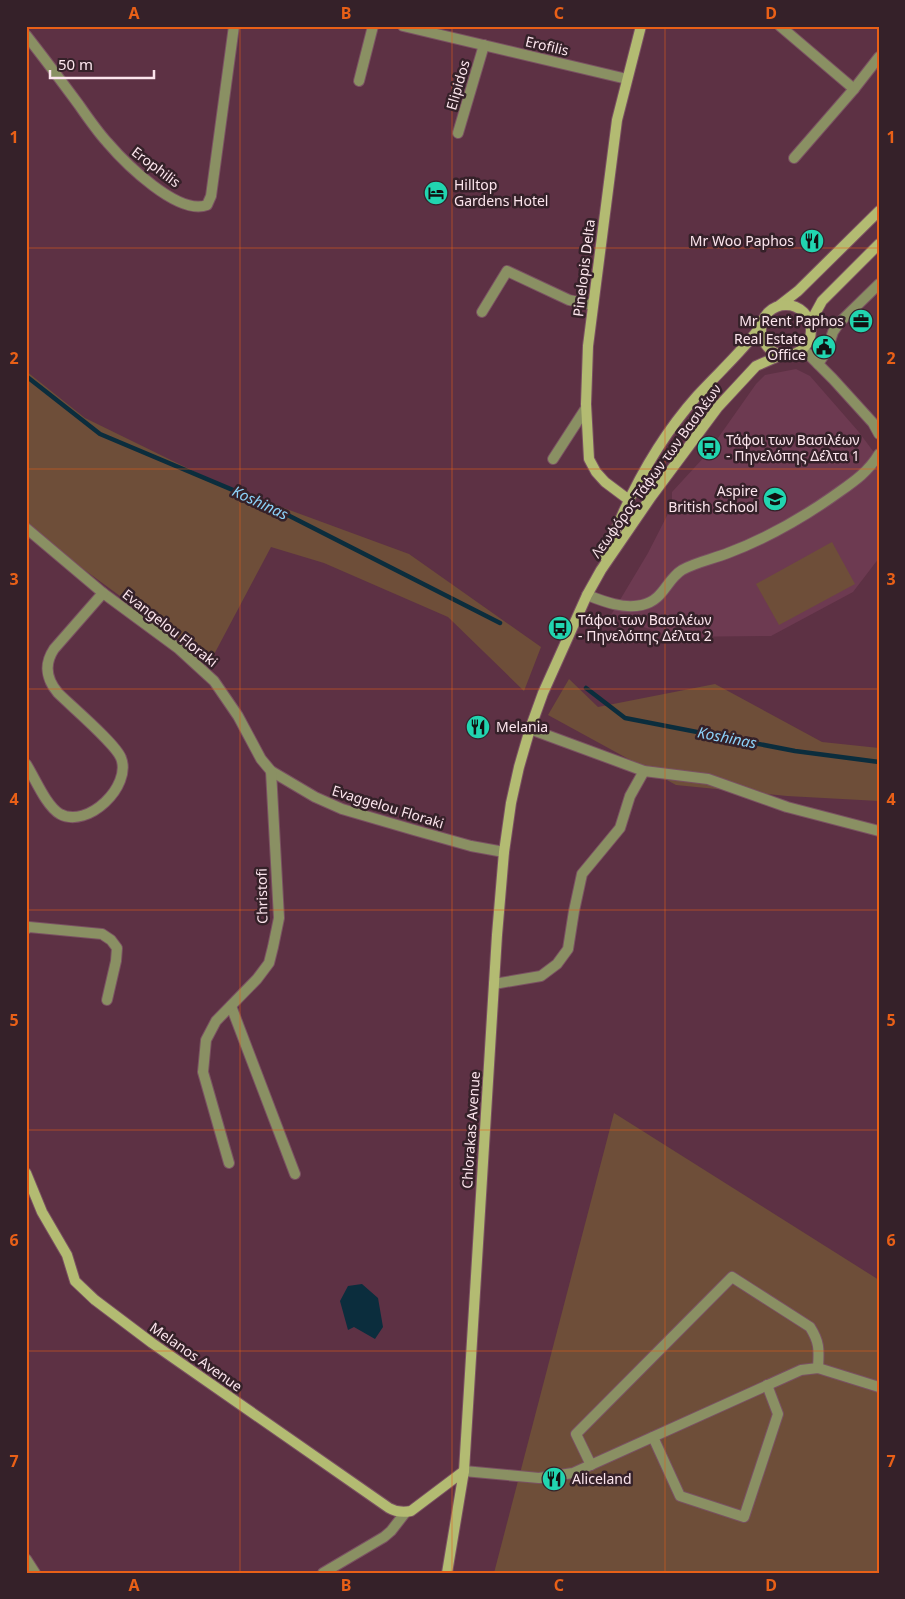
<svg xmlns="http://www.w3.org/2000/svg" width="905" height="1599" font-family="'Noto Sans',sans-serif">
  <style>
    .built { fill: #6d3a51 }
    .green { fill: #6e4e39 }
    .water { fill: #0b2d3d }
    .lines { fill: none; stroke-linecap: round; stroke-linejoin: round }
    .stream { stroke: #0b2d3d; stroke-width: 4.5 }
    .street-casing { stroke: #7a5162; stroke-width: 12 }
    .secondary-casing { stroke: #7a5162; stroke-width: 12 }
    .street { stroke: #8a9063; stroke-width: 10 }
    .secondary { stroke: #b3bb72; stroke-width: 10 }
    .grid { fill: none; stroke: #e96017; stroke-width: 1; stroke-opacity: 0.55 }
    .labels { text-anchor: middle; stroke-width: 5; stroke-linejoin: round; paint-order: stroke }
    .street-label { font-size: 14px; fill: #fce5ed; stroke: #352129 }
    .poi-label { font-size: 14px; fill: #fce5ed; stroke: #352129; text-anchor: start }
    .water-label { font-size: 15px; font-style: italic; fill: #8cd1f8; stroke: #352129 }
    .neatline { fill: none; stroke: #e96017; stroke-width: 2 }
    .grid-label { font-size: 16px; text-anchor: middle; font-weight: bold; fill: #e96017 }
  </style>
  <rect width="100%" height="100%" fill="#5d3144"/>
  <path class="built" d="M 796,369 L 810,376 L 858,431 L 879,459 L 879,558 L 853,592 L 771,636 L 671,637 L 611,615 L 648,553 L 672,506 L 672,492 L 706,455 L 756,384 L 765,375 Z"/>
  <g class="green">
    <path d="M 26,371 L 85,418 L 224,486 L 409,554 L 541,647 L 524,691 L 448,617 L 324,563 L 271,547 L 210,662 L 41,538 L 26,522 Z"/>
    <path d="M 832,542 L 855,584 L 779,625 L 756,584 Z"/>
    <path d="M 569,679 L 598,707 L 715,684 L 822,742 L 879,748 L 879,801 L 787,796 L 676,785 L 548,715 Z"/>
    <path d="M 614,1113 L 879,1280 L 879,1573 L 494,1573 Z"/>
  </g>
  <path class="water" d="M 362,1284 L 378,1298 L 383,1327 L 375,1339 L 354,1327 L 348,1330 L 340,1301 L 348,1286 Z"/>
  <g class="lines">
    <g class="stream">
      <path d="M 26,376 L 100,434 L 266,504 L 500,623"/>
      <path d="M 586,688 L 625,718 L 795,751 L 879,762"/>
    </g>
    <g class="street-casing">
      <g id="street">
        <path d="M 403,26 L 627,79"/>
        <path d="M 780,26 L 854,89"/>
        <path d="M 26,35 C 44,58 62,82 79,105 C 88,118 97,131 107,142 C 125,163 178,216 207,205 L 211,196 L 234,26"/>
        <path d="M 359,81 L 373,26"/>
        <path d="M 458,133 L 484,45"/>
        <path d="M 794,158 L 854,89 L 879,57"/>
        <path d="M 482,312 L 507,271 L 569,300 L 593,305"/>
        <path d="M 803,349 L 833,379 L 873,423 L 879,434"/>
        <path d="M 818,364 L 827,350 L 833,332 L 839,323 L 879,284"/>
        <path d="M 553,459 L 586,408"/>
        <path d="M 26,528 L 103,593 L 179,649 L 214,681 L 238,716 L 261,759 L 271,771 L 315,797 L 342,809 L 414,830 L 471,846 L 504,852"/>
        <path d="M 587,595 C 605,602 623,609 642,605 C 664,600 666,580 682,570 C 696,562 713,559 728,553 C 765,539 799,520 832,497 C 850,484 867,474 879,454"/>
        <path d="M 530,729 L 644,771 L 708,779 L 787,807 L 879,831"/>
        <path d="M 26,764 C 35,778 46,806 60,814 C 88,829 132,786 121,758 C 116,744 71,706 58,693 C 46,679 44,664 54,649 L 103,593"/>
        <path d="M 26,929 L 29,927 L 102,934 L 111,940 L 117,948 L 116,961 L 107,1000"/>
        <path d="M 494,984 L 541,976 L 557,964 L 568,949 L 574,911 L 582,874 L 620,828 L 630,796 L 644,771"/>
        <path d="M 231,1006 L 295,1174"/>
        <path d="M 229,1163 L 203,1072 L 206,1040 L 216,1021 L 257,979 L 269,963 L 273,947 L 279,918 L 271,771"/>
        <path d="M 653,1437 L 680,1496 L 744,1517 L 778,1414 L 767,1385"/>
        <path d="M 591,1465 L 576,1434 L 732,1277 L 810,1327 C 820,1343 819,1350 818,1368"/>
        <path d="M 464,1471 L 539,1478 L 573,1473 L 801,1370 L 818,1368 L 879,1387"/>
        <path d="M 26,1559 L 35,1573"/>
        <path d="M 323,1573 L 384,1537 L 391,1531 L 405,1513"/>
      </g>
    </g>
    <g class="secondary-casing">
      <g id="secondary">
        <path d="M 780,305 L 798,291 L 879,211"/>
        <circle cx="786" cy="330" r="25"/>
        <path d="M 810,323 L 822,301 L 879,244"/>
        <path d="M 629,500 L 605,482 L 596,472 L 589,459 L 586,404 L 588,346 L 617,120 L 641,26"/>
        <path d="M 605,557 C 626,500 656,442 697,396 C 718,373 742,352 761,326"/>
        <path d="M 26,1173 L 42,1212 L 67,1255 L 75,1281 L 95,1300 L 152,1343 L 389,1508 C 396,1512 402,1513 411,1511 L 464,1471"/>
        <path d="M 447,1573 L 464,1471 L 497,935 L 504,852 L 511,803 L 519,767 L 530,729 L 543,693 L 587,595 L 601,570 L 651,497 L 718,407 L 756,366 L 781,355"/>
      </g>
    </g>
    <use href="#street" class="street"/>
    <use href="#secondary" class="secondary"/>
  </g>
  <path class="grid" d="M 240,26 L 240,1573M 452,26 L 452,1573M 665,26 L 665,1573M 26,248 L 879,248M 26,469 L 879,469M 26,689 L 879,689M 26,910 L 879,910M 26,1130 L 879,1130M 26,1351 L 879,1351"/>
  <defs>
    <g id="hotel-disc" transform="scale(1.25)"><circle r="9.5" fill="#21d5b0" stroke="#352129"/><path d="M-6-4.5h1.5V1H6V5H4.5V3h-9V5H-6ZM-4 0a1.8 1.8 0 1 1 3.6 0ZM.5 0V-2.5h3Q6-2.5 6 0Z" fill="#111"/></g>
    <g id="restaurant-disc" transform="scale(1.25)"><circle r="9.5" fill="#21d5b0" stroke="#352129"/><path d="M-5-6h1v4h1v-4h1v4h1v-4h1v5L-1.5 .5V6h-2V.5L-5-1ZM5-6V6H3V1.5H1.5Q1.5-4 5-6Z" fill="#111"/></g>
    <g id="office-disc" transform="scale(1.25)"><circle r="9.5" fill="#21d5b0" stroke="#352129"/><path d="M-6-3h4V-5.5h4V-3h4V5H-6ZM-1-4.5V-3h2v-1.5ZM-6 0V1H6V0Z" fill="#111"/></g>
    <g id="civic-disc" transform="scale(1.25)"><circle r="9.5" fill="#21d5b0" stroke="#352129"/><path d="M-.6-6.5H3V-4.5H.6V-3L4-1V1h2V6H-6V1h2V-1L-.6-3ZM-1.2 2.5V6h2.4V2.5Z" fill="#111"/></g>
    <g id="bus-disc" transform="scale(1.25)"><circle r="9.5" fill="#21d5b0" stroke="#352129"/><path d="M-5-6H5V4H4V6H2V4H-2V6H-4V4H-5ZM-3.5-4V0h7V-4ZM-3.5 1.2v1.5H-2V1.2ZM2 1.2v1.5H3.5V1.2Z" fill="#111"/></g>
    <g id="school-disc" transform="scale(1.25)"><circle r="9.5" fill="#21d5b0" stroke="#352129"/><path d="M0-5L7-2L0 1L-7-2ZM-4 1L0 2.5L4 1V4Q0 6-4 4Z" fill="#111"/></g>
  </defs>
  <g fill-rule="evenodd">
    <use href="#hotel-disc" x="436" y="193"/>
    <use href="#restaurant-disc" x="812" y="241"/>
    <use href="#office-disc" x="861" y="321"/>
    <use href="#civic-disc" x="824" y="347"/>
    <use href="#bus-disc" x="709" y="448"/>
    <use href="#school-disc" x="775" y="499"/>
    <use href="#bus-disc" x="560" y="628"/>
    <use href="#restaurant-disc" x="478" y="727"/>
    <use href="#restaurant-disc" x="554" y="1479"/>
  </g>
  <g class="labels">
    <g class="street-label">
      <text transform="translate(547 46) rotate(13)" y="5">Erofilis</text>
      <text transform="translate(458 85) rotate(-74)" y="5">Elipidos</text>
      <text transform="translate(156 167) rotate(37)" y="5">Erophilis</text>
      <text transform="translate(584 268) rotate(-83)" y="5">Pinelopis Delta</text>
      <text transform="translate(656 471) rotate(-54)" y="5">Λεωφόρος Τάφων των Βασιλέων</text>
      <text transform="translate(170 628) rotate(38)" y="5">Evangelou Floraki</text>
      <text transform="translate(388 807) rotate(17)" y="5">Evaggelou Floraki</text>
      <text transform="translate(262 896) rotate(-91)" y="5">Christofi</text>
      <text transform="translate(471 1130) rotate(-86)" y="5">Chlorakas Avenue</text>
      <text transform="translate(196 1357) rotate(35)" y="5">Melanos Avenue</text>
    </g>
    <g class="poi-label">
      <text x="454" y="190">Hilltop<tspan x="454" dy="16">Gardens Hotel</tspan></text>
      <text x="794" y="246" text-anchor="end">Mr Woo Paphos</text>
      <text x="844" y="326" text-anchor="end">Mr Rent Paphos</text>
      <text x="806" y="344" text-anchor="end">Real Estate<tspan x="806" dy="16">Office</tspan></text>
      <text x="726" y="445">Τάφοι των Βασιλέων<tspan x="726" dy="16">- Πηνελόπης Δέλτα 1</tspan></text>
      <text x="758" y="496" text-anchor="end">Aspire<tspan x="758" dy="16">British School</tspan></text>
      <text x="578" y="625">Τάφοι των Βασιλέων<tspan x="578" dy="16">- Πηνελόπης Δέλτα 2</tspan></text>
      <text x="496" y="732">Melania</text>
      <text x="572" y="1484">Aliceland</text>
    </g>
    <g class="water-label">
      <text transform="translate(260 503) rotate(25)" y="5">Koshinas</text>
      <text transform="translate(727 738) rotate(11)" y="5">Koshinas</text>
    </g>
  </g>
  <rect width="905" height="1599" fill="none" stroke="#352129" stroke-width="55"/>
  <path d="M50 70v8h104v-8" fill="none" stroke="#fce5ed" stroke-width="2.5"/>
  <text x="58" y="70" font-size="15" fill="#fce5ed" stroke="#352129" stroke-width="4" paint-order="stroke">50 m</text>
  <rect x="28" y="28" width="850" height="1544" class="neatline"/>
  <g class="grid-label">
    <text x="134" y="19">A</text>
    <text x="346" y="19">B</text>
    <text x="559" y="19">C</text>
    <text x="771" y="19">D</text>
    <text x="14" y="143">1</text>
    <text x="891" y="143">1</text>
    <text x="14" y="364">2</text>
    <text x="891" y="364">2</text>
    <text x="14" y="585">3</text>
    <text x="891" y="585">3</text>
    <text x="14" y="805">4</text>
    <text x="891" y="805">4</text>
    <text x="14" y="1026">5</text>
    <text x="891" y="1026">5</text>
    <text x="14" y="1246">6</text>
    <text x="891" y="1246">6</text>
    <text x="14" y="1467">7</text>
    <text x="891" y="1467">7</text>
    <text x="134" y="1591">A</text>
    <text x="346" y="1591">B</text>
    <text x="559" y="1591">C</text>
    <text x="771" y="1591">D</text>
  </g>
</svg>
